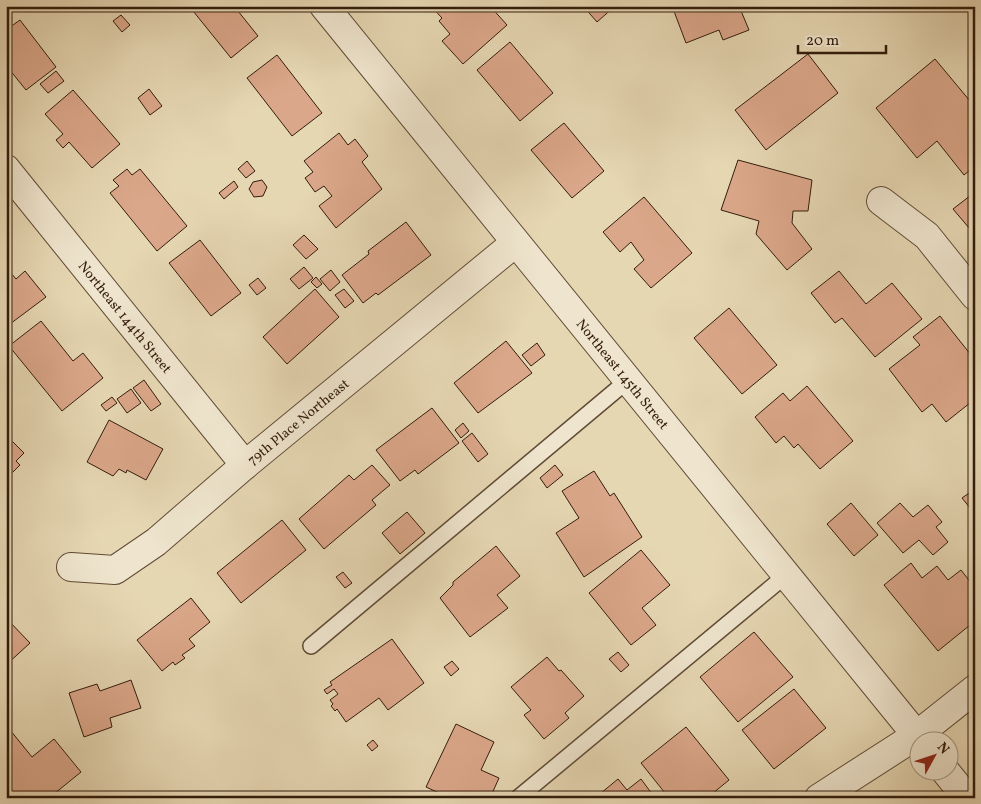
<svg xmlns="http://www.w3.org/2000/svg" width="981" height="804" font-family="Vollkorn,serif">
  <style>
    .building { fill: #dba78a; stroke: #331c0c }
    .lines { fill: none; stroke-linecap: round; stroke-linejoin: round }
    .lane-casing { stroke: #604b36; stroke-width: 18 }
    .street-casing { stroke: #604b36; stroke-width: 30 }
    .lane { stroke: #efe5ce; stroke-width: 15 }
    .street { stroke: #efe5ce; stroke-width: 28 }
    .labels { text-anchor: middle; stroke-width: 4; stroke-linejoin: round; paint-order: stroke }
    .street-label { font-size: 14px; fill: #331c0c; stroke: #efe5ce }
  </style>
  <rect width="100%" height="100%" fill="#e6d7b3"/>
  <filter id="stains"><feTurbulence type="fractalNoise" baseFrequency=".004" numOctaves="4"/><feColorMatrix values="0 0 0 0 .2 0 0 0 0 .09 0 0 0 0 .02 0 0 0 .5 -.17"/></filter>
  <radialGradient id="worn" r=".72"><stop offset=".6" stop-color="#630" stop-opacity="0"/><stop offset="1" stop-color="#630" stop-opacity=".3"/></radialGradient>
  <g class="building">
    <path d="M 189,6 L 234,6 L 258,36 L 231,58 Z"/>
    <path d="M 431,6 L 490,6 L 507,25 L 463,64 L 442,41 L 450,34 L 439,21 L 442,18 Z"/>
    <path d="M 583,6 L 615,6 L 597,22 Z"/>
    <path d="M 672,6 L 739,6 L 749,30 L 723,40 L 719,30 L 686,43 Z"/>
    <path d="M 121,15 L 130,25 L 122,32 L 113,21 Z"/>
    <path d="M 20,20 L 56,67 L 26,90 L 9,69 L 6,71 L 6,30 Z"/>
    <path d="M 510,42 L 553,93 L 520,121 L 477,70 Z"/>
    <path d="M 808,54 L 838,93 L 766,150 L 735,110 Z"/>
    <path d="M 277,55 L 322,113 L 292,136 L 247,78 Z"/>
    <path d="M 935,59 L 975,107 L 975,166 L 964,175 L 937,141 L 917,158 L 876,108 Z"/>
    <path d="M 56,71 L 64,81 L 48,93 L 40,84 Z"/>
    <path d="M 149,89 L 162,106 L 150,115 L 138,98 Z"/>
    <path d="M 73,90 L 120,144 L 92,168 L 69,142 L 63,148 L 56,140 L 63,134 L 45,114 Z"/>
    <path d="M 564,123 L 604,171 L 572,198 L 531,150 Z"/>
    <path d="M 339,133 L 348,145 L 355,139 L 368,156 L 362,162 L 382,189 L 336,228 L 319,206 L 332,196 L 324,186 L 315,192 L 305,178 L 313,172 L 304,161 Z"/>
    <path d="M 738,160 L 812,180 L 808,211 L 793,211 L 792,223 L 812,249 L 787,270 L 756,234 L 759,221 L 721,210 Z"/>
    <path d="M 247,161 L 255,171 L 246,178 L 238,169 Z"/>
    <path d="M 127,169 L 132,175 L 140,169 L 187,226 L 157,251 L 110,193 L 119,186 L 113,180 Z"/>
    <path d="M 262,180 L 267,187 L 263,196 L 254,197 L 249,189 L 253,182 Z"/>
    <path d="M 234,181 L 238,187 L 224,199 L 219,193 Z"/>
    <path d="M 975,192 L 975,235 L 953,209 Z"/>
    <path d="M 644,197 L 692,253 L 651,288 L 634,269 L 644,260 L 631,242 L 620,252 L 603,232 Z"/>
    <path d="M 406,222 L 431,255 L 378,295 L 376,293 L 363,303 L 342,275 L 369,254 L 368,251 Z"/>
    <path d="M 304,235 L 318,249 L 306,259 L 293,245 Z"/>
    <path d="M 200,240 L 241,293 L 211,316 L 169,263 Z"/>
    <path d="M 6,267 L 16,279 L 25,271 L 46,297 L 6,327 Z"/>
    <path d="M 304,267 L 313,278 L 299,289 L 290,279 Z"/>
    <path d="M 331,270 L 340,282 L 330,291 L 320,279 Z"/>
    <path d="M 839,271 L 866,304 L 892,283 L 922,319 L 875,357 L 842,318 L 835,323 L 811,293 Z"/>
    <path d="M 316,277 L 322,284 L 317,288 L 311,282 Z"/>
    <path d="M 258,278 L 266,288 L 257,295 L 249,285 Z"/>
    <path d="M 315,289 L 339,317 L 287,364 L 263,337 Z"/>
    <path d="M 344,289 L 354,301 L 345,308 L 335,295 Z"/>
    <path d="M 729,308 L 777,365 L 742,394 L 694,338 Z"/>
    <path d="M 940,316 L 975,360 L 975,399 L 946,422 L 932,404 L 922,412 L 889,369 L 920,345 L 913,337 Z"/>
    <path d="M 41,321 L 73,361 L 83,353 L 103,378 L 62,411 L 9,346 Z"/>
    <path d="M 506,341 L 532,373 L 478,413 L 454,383 Z"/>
    <path d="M 537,343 L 545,355 L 531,366 L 522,355 Z"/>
    <path d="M 144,380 L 161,404 L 151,411 L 133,388 Z"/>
    <path d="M 807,386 L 853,441 L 820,469 L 798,444 L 794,448 L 784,436 L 776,443 L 755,417 L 783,393 L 790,401 Z"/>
    <path d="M 131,389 L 141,403 L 127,413 L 117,399 Z"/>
    <path d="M 112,397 L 117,403 L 106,411 L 101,405 Z"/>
    <path d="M 432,408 L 459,443 L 418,474 L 415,470 L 400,481 L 376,450 Z"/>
    <path d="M 109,420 L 163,449 L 146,480 L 127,470 L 126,473 L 119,469 L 113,476 L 87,462 Z"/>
    <path d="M 463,423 L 469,431 L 461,438 L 455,430 Z"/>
    <path d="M 472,433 L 488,454 L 478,462 L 462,441 Z"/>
    <path d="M 6,435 L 24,453 L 16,461 L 20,465 L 6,479 Z"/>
    <path d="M 372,465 L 390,485 L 372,500 L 376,505 L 324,549 L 299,519 L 349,475 L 354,480 Z"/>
    <path d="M 555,465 L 563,475 L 547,488 L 540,478 Z"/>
    <path d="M 594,471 L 610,496 L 614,493 L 642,537 L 584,577 L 556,533 L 579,518 L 562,491 Z"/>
    <path d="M 975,489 L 975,514 L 962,498 Z"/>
    <path d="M 851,503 L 878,535 L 854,556 L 827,524 Z"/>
    <path d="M 900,503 L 913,517 L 928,505 L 942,522 L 936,527 L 948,542 L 933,555 L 919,540 L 903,553 L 877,523 Z"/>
    <path d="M 407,512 L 425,533 L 400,554 L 382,533 Z"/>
    <path d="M 282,520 L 306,550 L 241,603 L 217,573 Z"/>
    <path d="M 496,546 L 520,576 L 497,595 L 508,608 L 470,637 L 440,598 L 453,585 L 453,582 Z"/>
    <path d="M 641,550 L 670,585 L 642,608 L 656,625 L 631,645 L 589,593 Z"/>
    <path d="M 911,563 L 922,578 L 937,566 L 948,580 L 961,570 L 975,588 L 975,597 L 969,602 L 975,610 L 975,621 L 938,651 L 884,585 Z"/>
    <path d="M 343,572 L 352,583 L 345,588 L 336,577 Z"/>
    <path d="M 191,598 L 210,622 L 189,639 L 195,646 L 182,655 L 185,658 L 175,665 L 173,662 L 162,671 L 137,640 Z"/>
    <path d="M 6,618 L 30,643 L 6,665 Z"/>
    <path d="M 754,632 L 793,677 L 738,722 L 700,677 Z"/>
    <path d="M 392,639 L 424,683 L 388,710 L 379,698 L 346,722 L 337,709 L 335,711 L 331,706 L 333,704 L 330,700 L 338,694 L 334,689 L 327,694 L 324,690 L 332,685 L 330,682 Z"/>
    <path d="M 618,652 L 629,665 L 621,672 L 609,659 Z"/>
    <path d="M 547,657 L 559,671 L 561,670 L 584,696 L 565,713 L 569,718 L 544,739 L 524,715 L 531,710 L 511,687 Z"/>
    <path d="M 452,661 L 459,669 L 451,676 L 444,667 Z"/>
    <path d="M 131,680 L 141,708 L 110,718 L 112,727 L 84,737 L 69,693 L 97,684 L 100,691 Z"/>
    <path d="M 794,689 L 826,728 L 774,769 L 742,730 Z"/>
    <path d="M 456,724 L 494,742 L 481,770 L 499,778 L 490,798 L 450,798 L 426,787 Z"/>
    <path d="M 6,725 L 32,757 L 54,739 L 81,772 L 49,798 L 12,798 L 6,791 Z"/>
    <path d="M 686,727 L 729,780 L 707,798 L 669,798 L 641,763 Z"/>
    <path d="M 373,740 L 378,746 L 372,751 L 367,745 Z"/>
    <path d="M 618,779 L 627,790 L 641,779 L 655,798 L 595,798 Z"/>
  </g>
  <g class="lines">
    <g class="lane-casing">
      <g id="lane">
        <path d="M 311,646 L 627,381"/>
        <path d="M 518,798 L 785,576"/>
      </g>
    </g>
    <g class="street-casing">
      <g id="street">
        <path id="s1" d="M 324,6 L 922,742"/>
        <path id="s2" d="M 6,169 L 245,465"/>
        <path d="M 881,201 L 927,236 L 975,296"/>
        <path id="s3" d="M 71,567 L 115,570 L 156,542 L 245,465 L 515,243"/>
        <path d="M 946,772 L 967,798"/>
        <path d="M 819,798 L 917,735 L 975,689"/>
      </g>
    </g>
    <use href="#lane" class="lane"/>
    <use href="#street" class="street"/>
  </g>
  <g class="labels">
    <g class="street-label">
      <text dy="5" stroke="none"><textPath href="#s2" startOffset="190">Northeast 144th Street</textPath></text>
      <text dy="5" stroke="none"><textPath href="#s1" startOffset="474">Northeast 145th Street</textPath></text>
      <text dy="5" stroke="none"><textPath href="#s3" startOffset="280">79th Place Northeast</textPath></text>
    </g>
  </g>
  <rect width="981" height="804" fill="none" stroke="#e6d7b3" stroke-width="25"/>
  <rect x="8" y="8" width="966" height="789" fill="none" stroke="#331c0c" stroke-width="2.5"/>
  <rect x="12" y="12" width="956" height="779" fill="none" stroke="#331c0c"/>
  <g transform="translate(934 756) rotate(50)"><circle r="24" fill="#efe5ce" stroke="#a49580"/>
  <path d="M0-4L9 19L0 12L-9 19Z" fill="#8f2418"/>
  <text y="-8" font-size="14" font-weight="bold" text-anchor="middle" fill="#331c0c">N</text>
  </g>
  <path d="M798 45v8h88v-8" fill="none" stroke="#331c0c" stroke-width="2.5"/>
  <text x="806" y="45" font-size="15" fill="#331c0c" stroke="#efe5ce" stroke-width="4" paint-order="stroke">20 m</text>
  <rect width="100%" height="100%" filter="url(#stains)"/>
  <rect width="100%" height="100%" fill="url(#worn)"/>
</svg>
